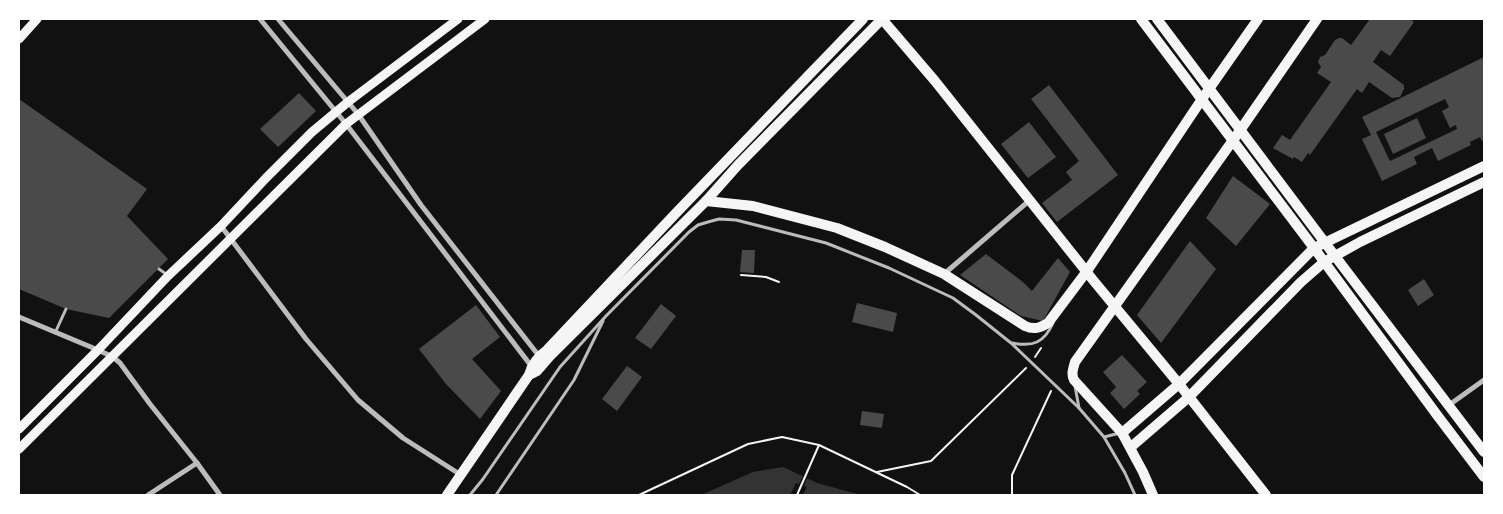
<svg xmlns="http://www.w3.org/2000/svg" width="1503" height="514" font-family="'Varela Round',sans-serif">
  <style>
    .water { fill: #333 }
    .pier { fill: #111 }
    .building { fill: #4a4a4a; fill-rule: evenodd }
    .lines { fill: none; stroke-linecap: round; stroke-linejoin: round }
    .path { stroke: #f5f5f5; stroke-width: 2 }
    .service { stroke: #bcbcbc; stroke-width: 3 }
    .minor { stroke: #bcbcbc; stroke-width: 5 }
    .secondary { stroke: #f5f5f5; stroke-width: 9 }
    .primary { stroke: #f5f5f5; stroke-width: 10 }
  </style>
  <rect width="100%" height="100%" fill="#111"/>
  <path class="water" d="M 783,467 L 817,483 L 861,495 L 701,495 L 753,472 Z"/>
  <path class="pier" d="M 803,476 L 807,478 L 804,486 L 807,487 L 803,495 L 790,495 L 796,483 L 799,484 Z"/>
  <g class="building">
    <path d="M 1370,19 L 1410,19 L 1414,22 L 1390,56 L 1381,50 L 1373,62 L 1404,85 L 1404,89 L 1400,97 L 1392,98 L 1369,82 L 1362,93 L 1357,89 L 1310,155 L 1308,153 L 1302,162 L 1294,157 L 1293,159 L 1273,148 L 1282,135 L 1290,140 L 1331,82 L 1317,73 L 1321,67 L 1318,62 L 1320,57 L 1325,55 L 1335,40 L 1339,38 L 1342,38 L 1351,45 Z"/>
    <path d="M 1484,57 L 1484,140 L 1482,141 L 1480,137 L 1470,142 L 1471,145 L 1438,161 L 1432,148 L 1414,157 L 1417,164 L 1382,181 L 1362,139 L 1371,135 L 1362,117 ZM 1445,99 L 1449,107 L 1442,111 L 1450,128 L 1456,125 L 1457,129 L 1390,161 L 1376,132 Z"/>
    <path d="M 1049,85 L 1118,175 L 1057,222 L 1042,203 L 1072,180 L 1066,172 L 1079,161 L 1031,99 Z"/>
    <path d="M 299,93 L 316,111 L 278,147 L 260,129 Z"/>
    <path d="M 19,99 L 147,189 L 127,216 L 168,259 L 109,318 L 66,309 L 19,289 Z"/>
    <path d="M 1417,118 L 1426,138 L 1393,154 L 1384,134 Z"/>
    <path d="M 1029,122 L 1056,157 L 1028,178 L 1001,144 Z"/>
    <path d="M 1233,176 L 1270,204 L 1236,246 L 1206,218 Z"/>
    <path d="M 1190,241 L 1216,269 L 1161,343 L 1137,315 Z"/>
    <path d="M 742,250 L 755,250 L 754,273 L 740,272 Z"/>
    <path d="M 986,254 L 1023,282 L 1032,291 L 1058,258 L 1070,272 L 1043,321 L 1021,316 L 960,275 Z"/>
    <path d="M 1424,279 L 1434,295 L 1418,306 L 1408,290 Z"/>
    <path d="M 857,303 L 897,313 L 893,332 L 852,322 Z"/>
    <path d="M 661,304 L 676,316 L 651,349 L 635,338 Z"/>
    <path d="M 476,305 L 500,337 L 472,359 L 501,391 L 480,419 L 446,384 L 419,349 Z"/>
    <path d="M 1122,355 L 1147,382 L 1137,391 L 1140,394 L 1124,409 L 1110,393 L 1116,387 L 1103,372 Z"/>
    <path d="M 627,366 L 642,377 L 617,411 L 602,399 Z"/>
    <path d="M 862,411 L 884,414 L 882,428 L 860,425 Z"/>
  </g>
  <g class="lines">
    <g class="path">
      <path d="M 741,275 L 766,277 L 779,282"/>
      <path d="M 1035,357 L 1041,348"/>
      <path d="M 877,472 L 931,461 L 1026,368"/>
      <path d="M 639,495 L 748,444 L 782,437 L 819,445 L 907,487 L 920,495"/>
      <path d="M 797,495 L 819,445"/>
      <path d="M 1012,495 L 1012,475 L 1051,391"/>
    </g>
    <g class="service">
      <path d="M 159,269 L 166,274"/>
      <path d="M 55,333 L 66,309"/>
      <path d="M 1012,343 C 1033,347 1044,343 1053,323"/>
      <path d="M 1075,386 L 1079,408 L 1104,437 L 1125,473 L 1135,495"/>
      <path d="M 1104,437 L 1120,433"/>
      <path d="M 470,495 L 483,479 L 560,367 L 606,316 L 689,232 L 698,225 L 708,222 L 719,219 L 736,220 L 826,243 L 889,268 L 953,298 L 976,315 L 1011,343 L 1079,408"/>
      <path d="M 496,495 L 574,380 L 603,321"/>
    </g>
    <g class="minor">
      <path d="M 260,19 L 346,124 L 532,367"/>
      <path d="M 278,19 L 358,114 L 421,205 L 539,356"/>
      <path d="M 221,226 L 306,339 L 358,400 L 403,438 L 461,475"/>
      <path d="M 944,274 L 1030,200"/>
      <path d="M 19,317 L 98,350 L 113,357 L 120,363 L 150,404 L 197,463 L 220,495"/>
      <path d="M 1449,405 L 1484,380"/>
      <path d="M 148,495 L 197,463"/>
    </g>
    <g class="secondary">
      <path d="M 19,39 L 37,19"/>
      <path d="M 19,429 L 98,350 L 168,276 L 221,226 L 266,178 L 312,132 L 348,102 L 458,19"/>
      <path d="M 19,449 L 346,124 L 485,19"/>
    </g>
    <g class="primary">
      <path d="M 882,19 L 935,81 L 1093,280 L 1179,384 L 1266,495"/>
      <path d="M 1141,19 L 1314,248 L 1437,415 L 1484,477"/>
      <path d="M 1157,19 L 1341,264 L 1484,452"/>
      <path d="M 706,201 L 738,165 L 882,19"/>
      <path d="M 529,375 L 537,371 L 550,356 L 706,201 L 753,206 L 837,228 L 885,247 L 944,274 L 1025,326 C 1034,330 1040,328 1048,323 L 1087,271 L 1202,99 L 1258,19"/>
      <path d="M 1122,433 L 1179,384 L 1314,248 L 1484,166"/>
      <path d="M 1131,447 L 1189,397 L 1301,282 L 1324,262 L 1360,242 L 1484,182"/>
      <path d="M 447,495 L 529,375 C 532,364 537,357 547,350 L 677,212 L 863,19"/>
      <path d="M 1153,495 L 1143,472 L 1122,433 L 1074,380 C 1071,374 1073,369 1075,362 L 1241,129 L 1317,19"/>
    </g>
  </g>
  <rect width="1503" height="514" fill="none" stroke="#ffffff" stroke-width="40"/>
</svg>
